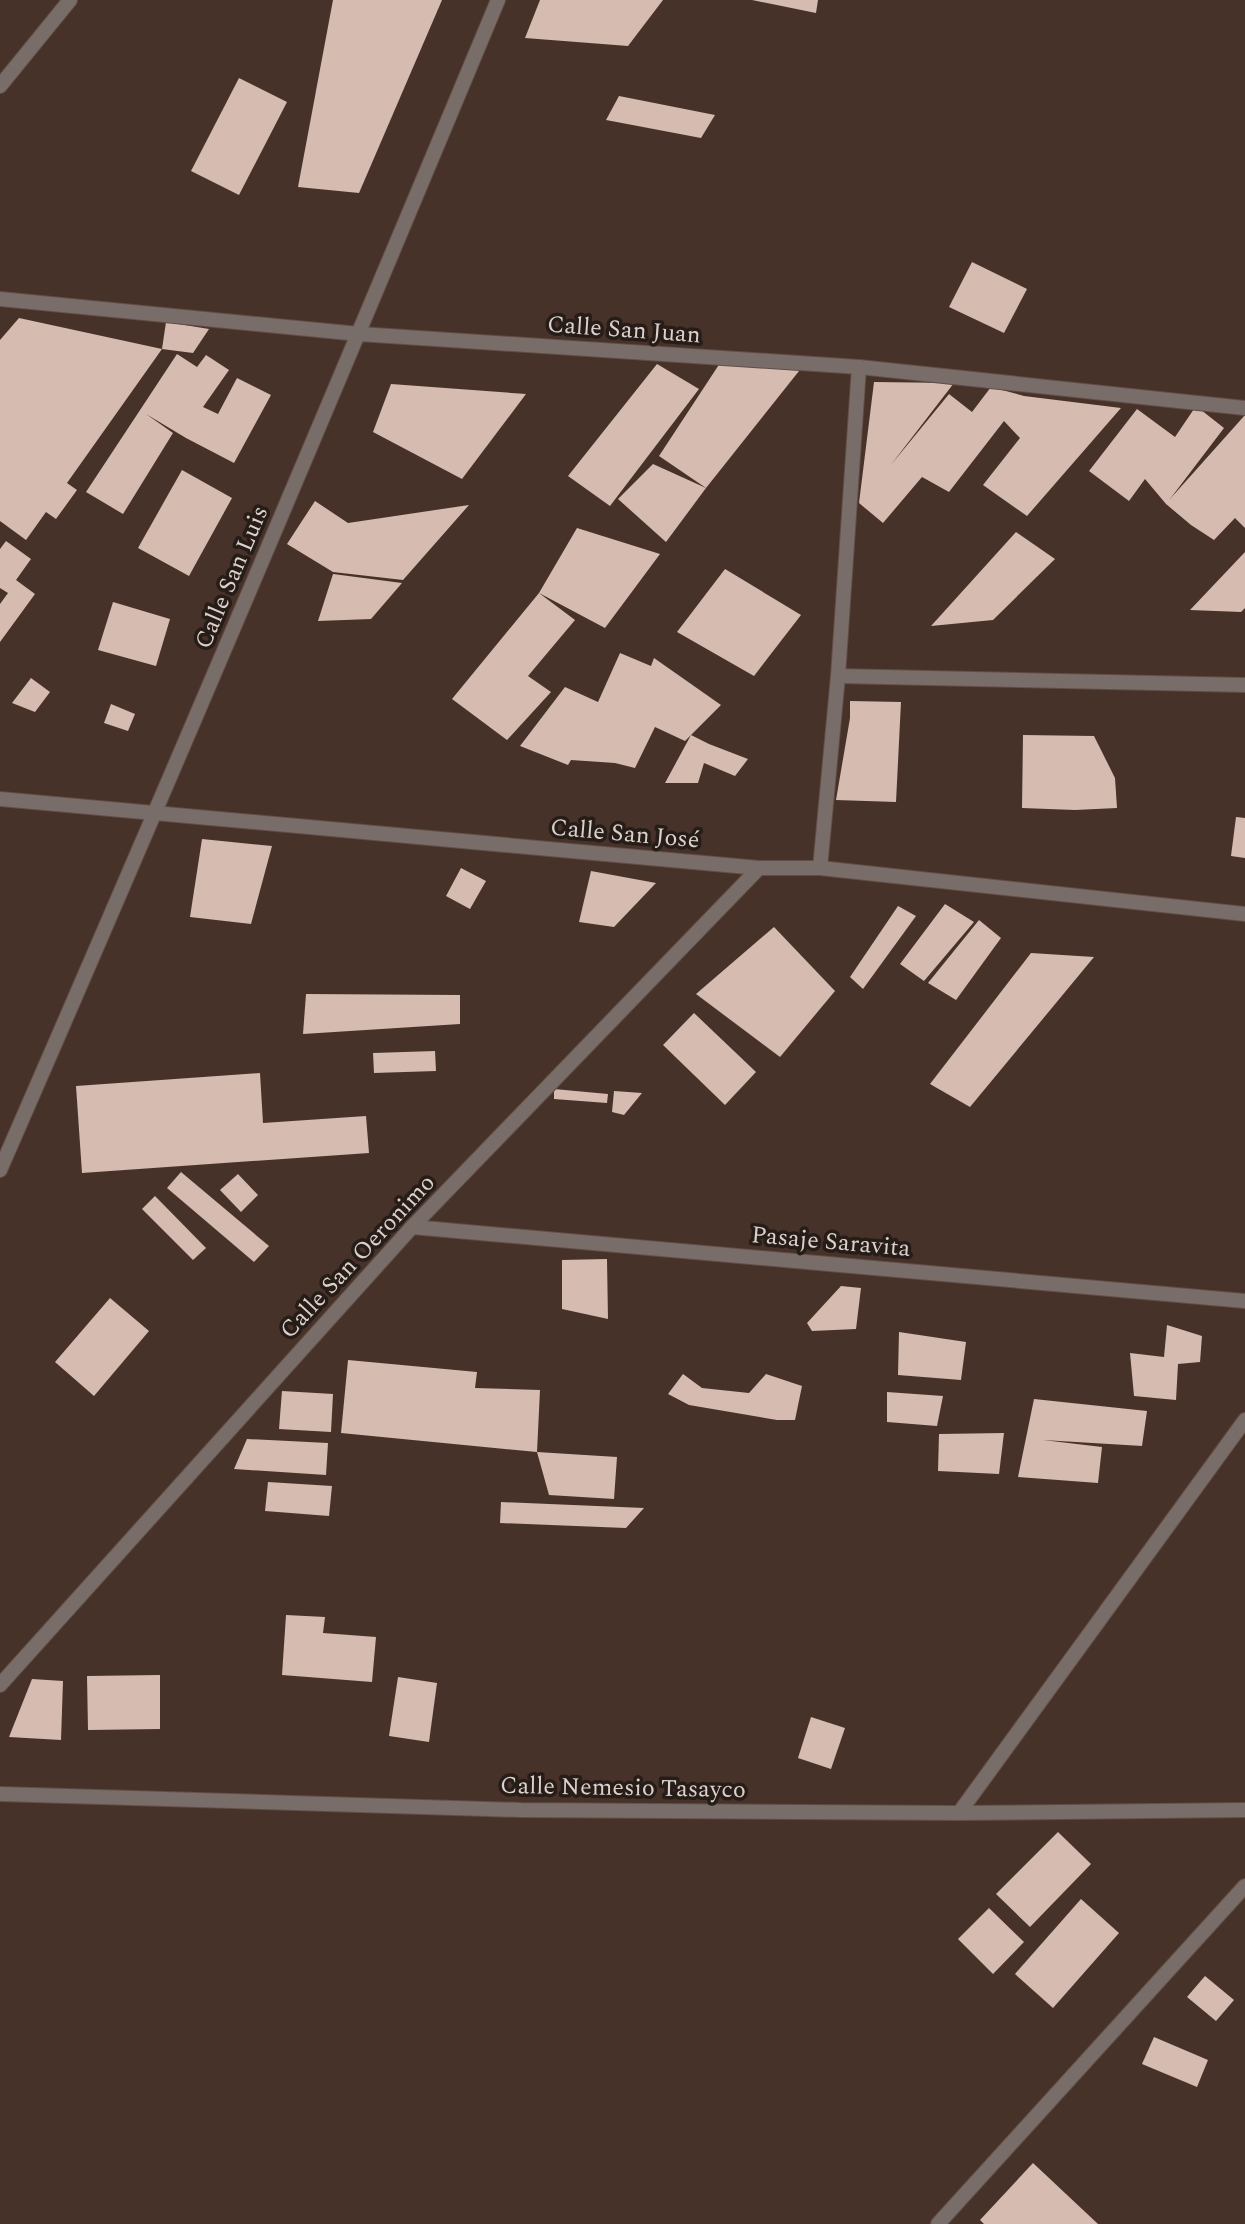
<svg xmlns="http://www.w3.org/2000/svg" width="1245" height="2224" font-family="Spectral,serif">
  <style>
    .building { fill: #d5bbb0 }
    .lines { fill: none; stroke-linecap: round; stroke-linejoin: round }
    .minor-casing { stroke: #624e46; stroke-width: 16 }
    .minor { stroke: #786d69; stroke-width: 14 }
    .labels { text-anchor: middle; stroke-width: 7; stroke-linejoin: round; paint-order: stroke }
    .street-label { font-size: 24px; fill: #ddd0ca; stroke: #261c18 }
  </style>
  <rect width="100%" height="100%" fill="#473229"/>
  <g class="building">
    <path d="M 333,0 L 442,0 L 359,193 L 298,187 Z"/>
    <path d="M 540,0 L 663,0 L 628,46 L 525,38 Z"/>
    <path d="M 752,0 L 818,0 L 816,13 Z"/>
    <path d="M 239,78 L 287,102 L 239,195 L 191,171 Z"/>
    <path d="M 619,96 L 715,115 L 701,138 L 606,120 Z"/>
    <path d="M 972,262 L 1027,289 L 1004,333 L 949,307 Z"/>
    <path d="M 19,318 L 162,349 L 67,483 L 77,490 L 56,519 L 46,512 L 26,540 L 0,521 L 0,340 Z"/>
    <path d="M 166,322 L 209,329 L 193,353 L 162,349 Z"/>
    <path d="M 177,354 L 197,367 L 206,355 L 229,370 L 203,407 L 218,414 L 237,378 L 271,395 L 234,463 L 186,438 L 146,414 L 173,433 L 123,514 L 86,492 Z"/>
    <path d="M 722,360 L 803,366 L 706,488 L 659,456 Z"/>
    <path d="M 657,364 L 699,389 L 610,506 L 568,476 Z"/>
    <path d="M 874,382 L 954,383 L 890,466 L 949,394 L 972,412 L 991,387 L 1024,396 L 1121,408 L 1027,516 L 983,485 L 1020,438 L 1004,421 L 949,492 L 922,477 L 883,523 L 859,503 Z"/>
    <path d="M 391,384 L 526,394 L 462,479 L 373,432 Z"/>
    <path d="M 1196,406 L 1224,428 L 1170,499 L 1245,415 L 1245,528 L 1235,518 L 1214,540 L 1191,525 L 1166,504 L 1145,479 L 1129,501 L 1089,471 L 1137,409 L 1175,437 Z"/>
    <path d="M 653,464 L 706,488 L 666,542 L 618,499 Z"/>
    <path d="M 182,470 L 232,498 L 189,576 L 138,548 Z"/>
    <path d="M 315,501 L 348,523 L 469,505 L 403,580 L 333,572 L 287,544 Z"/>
    <path d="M 577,528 L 660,554 L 605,628 L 539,593 L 575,620 L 528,676 L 551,692 L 507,740 L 452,699 L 539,593 Z"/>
    <path d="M 1016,532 L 1055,559 L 993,620 L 931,626 Z"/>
    <path d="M 6,541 L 31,559 L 16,580 L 35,594 L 0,642 L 0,604 L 8,593 L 0,588 L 0,549 Z"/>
    <path d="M 1245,552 L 1245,608 L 1241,612 L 1190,610 Z"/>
    <path d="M 725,569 L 801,615 L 754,676 L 677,632 Z"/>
    <path d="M 333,574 L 402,583 L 371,619 L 318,621 Z"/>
    <path d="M 113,602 L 170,619 L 156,666 L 98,650 Z"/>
    <path d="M 620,653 L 651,666 L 654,658 L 721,705 L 691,735 L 709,744 L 748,759 L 735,776 L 704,763 L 698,783 L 665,783 L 691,735 L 685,741 L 655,727 L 635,768 L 615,763 L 571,760 L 568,765 L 520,746 L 565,687 L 598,702 Z"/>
    <path d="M 31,678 L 50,692 L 35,712 L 12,703 Z"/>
    <path d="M 850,701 L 901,702 L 896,802 L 836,800 L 850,718 Z"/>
    <path d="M 111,704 L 135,714 L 128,731 L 104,723 Z"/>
    <path d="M 1023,735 L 1094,736 L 1115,778 L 1117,808 L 1075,810 L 1022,808 Z"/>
    <path d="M 1236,817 L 1245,818 L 1245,858 L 1231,856 Z"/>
    <path d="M 202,839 L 272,846 L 251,924 L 190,917 Z"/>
    <path d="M 461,868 L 486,881 L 470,909 L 446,896 Z"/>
    <path d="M 591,871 L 656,883 L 614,927 L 579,922 Z"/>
    <path d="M 945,904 L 974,922 L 924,981 L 900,964 Z"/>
    <path d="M 898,906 L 916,916 L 863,989 L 850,977 Z"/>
    <path d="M 979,920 L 1001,938 L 956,1000 L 928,983 Z"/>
    <path d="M 774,927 L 835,991 L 780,1057 L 696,994 Z"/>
    <path d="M 1031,953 L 1094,957 L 970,1107 L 930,1084 Z"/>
    <path d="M 306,994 L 460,995 L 460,1024 L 303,1034 Z"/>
    <path d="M 694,1013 L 756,1072 L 725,1105 L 663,1045 Z"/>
    <path d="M 435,1051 L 436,1071 L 374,1073 L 373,1053 Z"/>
    <path d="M 260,1073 L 263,1123 L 366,1116 L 369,1153 L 82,1173 L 76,1086 Z"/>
    <path d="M 554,1089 L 608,1094 L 607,1103 L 554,1099 Z"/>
    <path d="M 614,1091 L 642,1093 L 624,1115 L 612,1112 Z"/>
    <path d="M 181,1172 L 269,1246 L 254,1262 L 167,1188 Z"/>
    <path d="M 238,1174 L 258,1195 L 241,1212 L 220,1190 Z"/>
    <path d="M 155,1196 L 206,1248 L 193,1260 L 142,1209 Z"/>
    <path d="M 607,1259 L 608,1319 L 562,1309 L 562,1260 Z"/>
    <path d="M 841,1286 L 861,1288 L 856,1329 L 812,1331 L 807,1323 Z"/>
    <path d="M 110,1298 L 149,1331 L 94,1396 L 55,1362 Z"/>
    <path d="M 1167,1325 L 1202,1336 L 1200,1362 L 1178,1364 L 1176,1400 L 1134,1396 L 1130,1353 L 1164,1357 Z"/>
    <path d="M 899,1332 L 966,1342 L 961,1380 L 898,1375 Z"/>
    <path d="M 348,1360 L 477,1372 L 475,1388 L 540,1390 L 537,1452 L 617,1457 L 614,1499 L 549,1495 L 537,1452 L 341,1433 Z"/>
    <path d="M 683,1374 L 702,1388 L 749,1393 L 766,1374 L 802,1386 L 795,1420 L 777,1420 L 689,1405 L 668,1394 Z"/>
    <path d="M 282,1391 L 333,1394 L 331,1432 L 279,1429 Z"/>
    <path d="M 887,1392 L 943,1396 L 937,1426 L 887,1422 Z"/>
    <path d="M 1034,1399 L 1147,1411 L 1142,1446 L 1043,1440 L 1102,1447 L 1098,1483 L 1018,1477 Z"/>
    <path d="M 1004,1433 L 999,1474 L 938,1471 L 939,1434 Z"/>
    <path d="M 247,1439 L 328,1443 L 326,1475 L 234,1469 Z"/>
    <path d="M 268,1482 L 332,1486 L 329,1516 L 265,1511 Z"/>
    <path d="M 501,1502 L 644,1508 L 626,1528 L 500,1523 Z"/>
    <path d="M 286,1615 L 325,1617 L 323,1633 L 376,1637 L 372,1682 L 282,1675 Z"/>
    <path d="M 160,1675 L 160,1729 L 88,1730 L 87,1676 Z"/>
    <path d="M 398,1677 L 437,1683 L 429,1742 L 389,1736 Z"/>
    <path d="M 32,1679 L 63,1681 L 61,1740 L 9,1737 Z"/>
    <path d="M 811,1717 L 845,1728 L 831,1769 L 798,1758 Z"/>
    <path d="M 1058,1832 L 1091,1864 L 1030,1927 L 996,1894 Z"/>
    <path d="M 1081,1899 L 1119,1933 L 1053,2008 L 1015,1974 Z"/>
    <path d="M 989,1908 L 1024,1942 L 993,1974 L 958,1939 Z"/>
    <path d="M 1205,1976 L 1234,2000 L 1216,2021 L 1187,1997 Z"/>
    <path d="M 1154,2037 L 1208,2060 L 1197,2087 L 1142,2064 Z"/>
    <path d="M 1033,2163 L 1098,2224 L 984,2224 L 980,2220 Z"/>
  </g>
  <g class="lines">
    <g class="minor-casing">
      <g id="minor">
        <path d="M 0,86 L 70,0"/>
        <path d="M 0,299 L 359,334 L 859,367 L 1245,408"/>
        <path d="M 838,676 L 1245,685"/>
        <path d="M 0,799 L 759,868 L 820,868 L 1245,914"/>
        <path d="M 820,868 L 838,676 L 859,367"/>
        <path d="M 0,1170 C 170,781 335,391 498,0"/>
        <path d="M 412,1227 L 1245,1301"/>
        <path d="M 0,1685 L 412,1227 L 759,868"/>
        <path d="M 0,1794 L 521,1810 L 959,1813 L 1245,1810"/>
        <path d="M 959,1813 L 1245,1420"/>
        <path d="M 938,2224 L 1245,1886"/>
      </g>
    </g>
    <use href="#minor" class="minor"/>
  </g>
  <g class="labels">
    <g class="street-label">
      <text transform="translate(624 329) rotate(4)" y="8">Calle San Juan</text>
      <text transform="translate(231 577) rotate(-67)" y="8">Calle San Luis</text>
      <text transform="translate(625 833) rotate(5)" y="8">Calle San José</text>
      <text transform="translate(831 1241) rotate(5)" y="8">Pasaje Saravita</text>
      <text transform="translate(357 1256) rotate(-47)" y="8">Calle San Oeronimo</text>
      <text transform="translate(623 1787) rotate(1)" y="8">Calle Nemesio Tasayco</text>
    </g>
  </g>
</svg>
